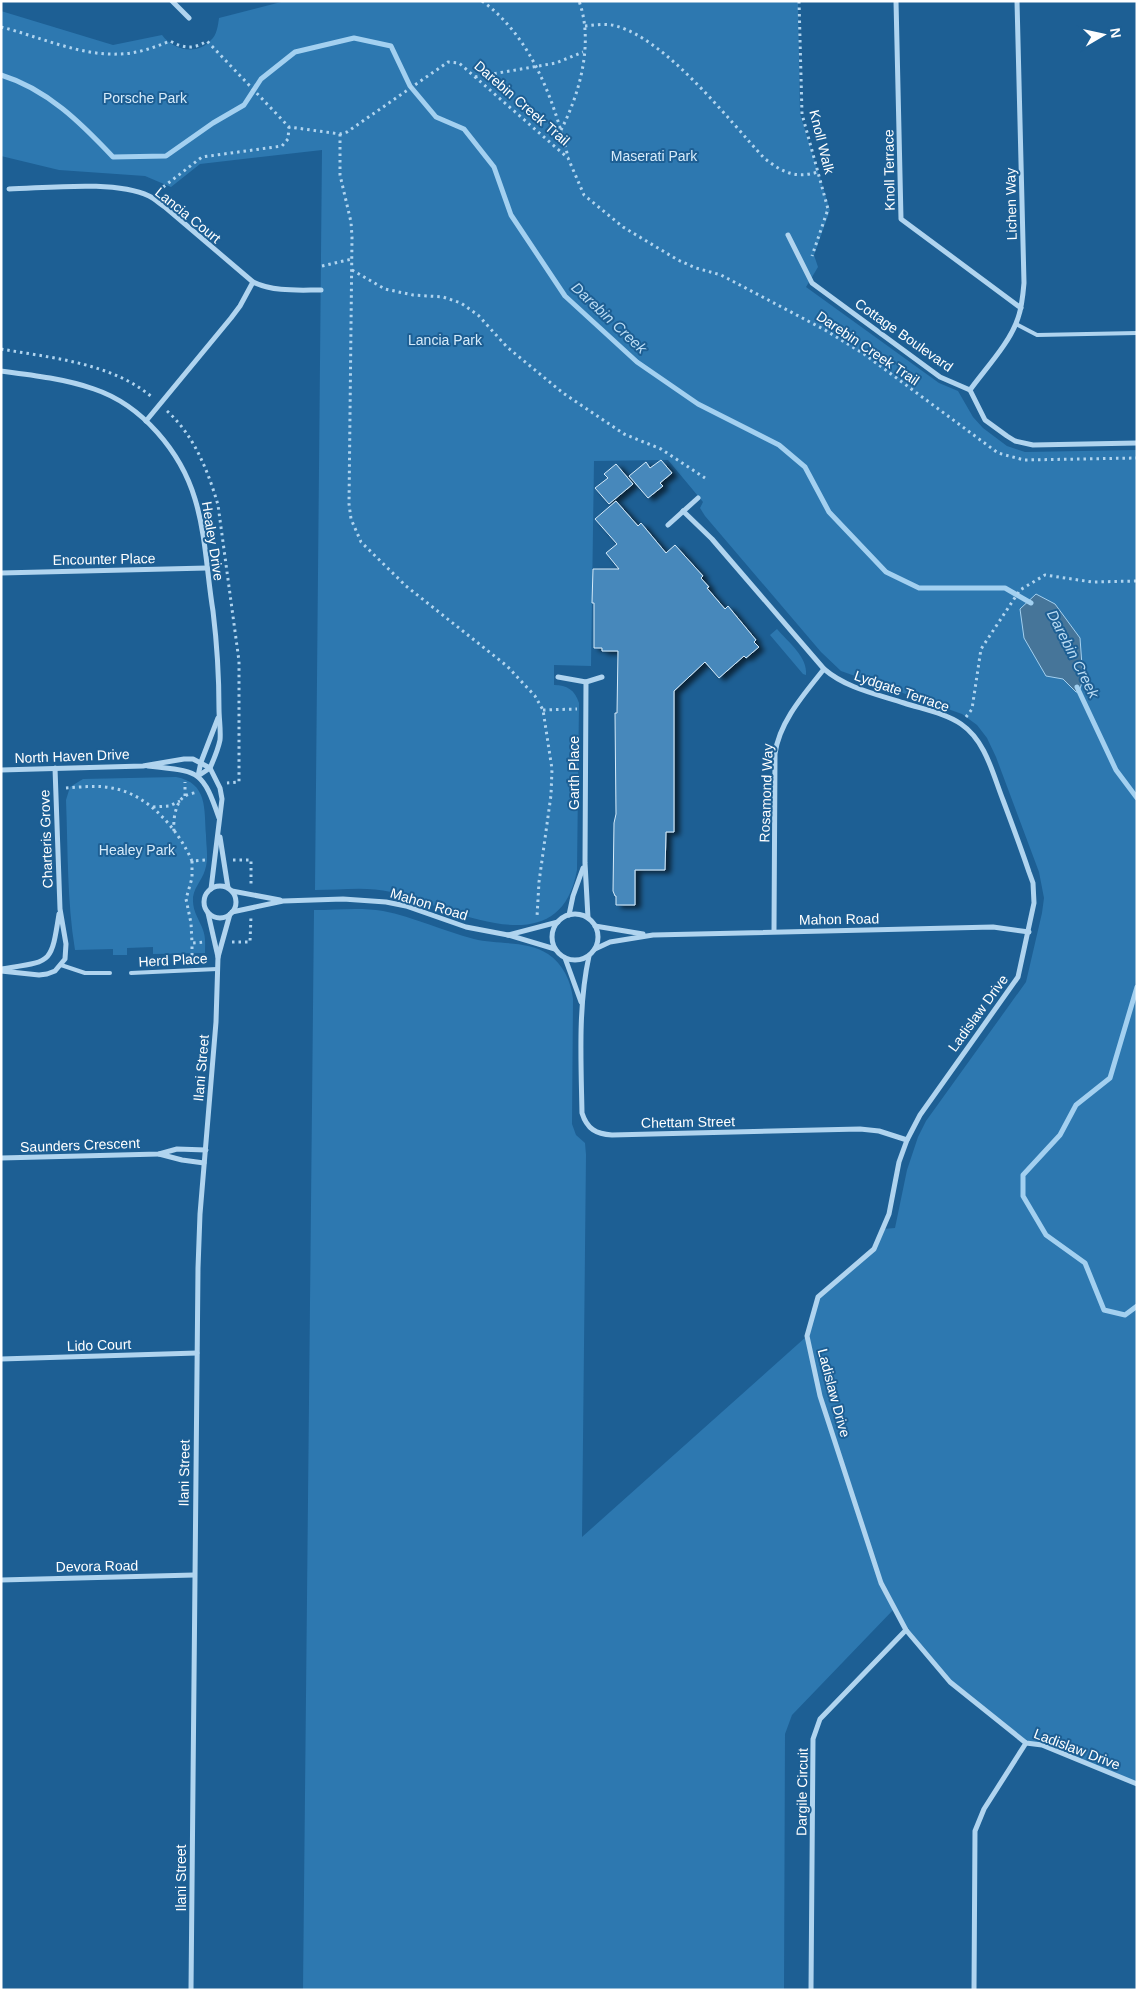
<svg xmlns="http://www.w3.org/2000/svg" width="1138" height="1991" font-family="Arial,sans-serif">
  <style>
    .green { fill: #2d78b0 }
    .water { fill: #467599; stroke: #a3d0f0 }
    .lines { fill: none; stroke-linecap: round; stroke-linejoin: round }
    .stream { stroke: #a3d0f0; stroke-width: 5 }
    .building { fill: #4688bb; stroke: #d6ebfa; filter: url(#shadow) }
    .path { stroke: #b0d4ef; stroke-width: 3; stroke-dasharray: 2.5 4; stroke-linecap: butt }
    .service { stroke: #b0d4ef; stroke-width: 4 }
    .minor { stroke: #b0d4ef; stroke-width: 5 }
    .labels { text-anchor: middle; stroke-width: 4; stroke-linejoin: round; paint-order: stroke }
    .park-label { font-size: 14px; fill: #d6ebfa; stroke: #1d5f94 }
    .street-label { font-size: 14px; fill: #fff; stroke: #1d5f94 }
    .water-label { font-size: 15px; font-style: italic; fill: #bcddf5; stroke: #1d5f94 }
  </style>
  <defs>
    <filter id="shadow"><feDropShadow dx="5.5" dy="3" stdDeviation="2.5" flood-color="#0009"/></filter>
  </defs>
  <rect width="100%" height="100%" fill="#1d5f94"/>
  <g class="green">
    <path d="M 285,1 L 798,1 L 800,114 L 830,210 L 814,255 L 818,267 L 806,287 L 939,383 L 958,391 L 973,417 L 983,428 L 1007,446 L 1025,452 L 1137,450 L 1137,1784 L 1042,1745 L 1026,1743 L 950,1682 L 906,1630 L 894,1609 L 792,1715 L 785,1734 L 784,1990 L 303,1990 L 314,910 C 337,910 360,907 383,911 C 414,917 443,931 474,939 C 497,945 527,940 548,954 C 563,964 571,981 573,999 L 572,1124 L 576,1135 L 585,1143 L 586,1155 L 582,1537 L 807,1336 L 818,1297 L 874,1249 L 883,1229 L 895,1228 L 907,1170 L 918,1137 L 926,1121 L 1026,982 L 1042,913 L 1044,898 L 1039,872 L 996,757 L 987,738 L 977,725 L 962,714 L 841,671 L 821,652 L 705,516 L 700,508 L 703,502 L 668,460 L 594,461 L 591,666 L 554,665 L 554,685 C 567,685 575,690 579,703 L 577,870 C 559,970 450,906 391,892 C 367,886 340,890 315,890 L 322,150 L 200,164 L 171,187 L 145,176 L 59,170 L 1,156 L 1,11 L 113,45 L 162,35 C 173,50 197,56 211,40 C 217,35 218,25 219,18 Z"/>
    <path d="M 777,629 C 788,642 808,657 806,675 L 803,674 L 770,635 Z"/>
    <path d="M 176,777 C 208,783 204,809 206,835 C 206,846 209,859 205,870 C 202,881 192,889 193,901 C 193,912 200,921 203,930 C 206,938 205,946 205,953 L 153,954 L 153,947 L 127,948 L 127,955 L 113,955 L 113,949 L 75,950 C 67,901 68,850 66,800 L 70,787 L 83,779 Z"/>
  </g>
  <path class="water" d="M 1036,594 L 1055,604 L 1080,638 L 1083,679 L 1079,692 L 1076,692 L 1063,679 L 1046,676 L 1024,638 L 1020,609 Z"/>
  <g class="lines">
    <g class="stream">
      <path d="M 1,75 C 47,89 81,123 113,157 L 166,156 L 213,123 L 244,105 L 261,79 L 295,52 L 354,38 L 391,46 L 410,86 L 436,117 L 464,129 L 494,167 L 511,215 L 565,296 L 637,362 L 698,404 L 779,445 L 805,467 L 829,512 L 886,572 L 919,588 L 1005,588 L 1031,603"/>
      <path d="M 1077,687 L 1116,770 L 1137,798"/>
      <path d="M 1137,987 L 1110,1078 L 1076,1105 L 1060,1135 L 1023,1175 L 1023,1196 L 1046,1235 L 1085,1263 L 1104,1310 L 1125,1315 L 1137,1306"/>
    </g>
  </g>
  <g class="building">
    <path d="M 661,460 L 672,473 L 660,483 L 663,486 L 648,498 L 629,476 L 646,462 L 650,468 Z"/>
    <path d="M 616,464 L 633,484 L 609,504 L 595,488 L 608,478 L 604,474 Z"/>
    <path d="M 616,501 L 638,526 L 641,523 L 666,553 L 675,545 L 703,576 L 701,578 L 709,587 L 707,588 L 725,609 L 728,606 L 756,640 L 754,642 L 759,647 L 746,658 L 744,656 L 719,678 L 705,662 L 674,691 L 674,832 L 666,832 L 665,870 L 635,870 L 635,905 L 616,905 L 616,896 L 615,896 L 613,891 L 614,823 L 616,814 L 615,713 L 617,713 L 618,651 L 602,651 L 602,648 L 594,648 L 594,603 L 592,603 L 593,569 L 619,569 L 606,553 L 617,544 L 595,519 Z"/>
  </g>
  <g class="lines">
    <g class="path">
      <path d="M 482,1 C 532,37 554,101 568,157"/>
      <path d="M 799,1 L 802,114 L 828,209 L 812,256"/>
      <path d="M 585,26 C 595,25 606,23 616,26 C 667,40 728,119 764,158 C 782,172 795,179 818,172"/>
      <path d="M 1,27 C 37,36 81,56 118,54 C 136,54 153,48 170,41 C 183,48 193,50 207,41 L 289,127 L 340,134 L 347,132 L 448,62 L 459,63 L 568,158 L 584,195 L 623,227 L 678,260 L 696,268 L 721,275 L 825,330 L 864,354 L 998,453 L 1024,460 L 1137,458"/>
      <path d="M 475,77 L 556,63 L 583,52"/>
      <path d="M 561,130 C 580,93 594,42 579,1"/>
      <path d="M 340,134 L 340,175 L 351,222 L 352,237 L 349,504 L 351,519 L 361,542 L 406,586 L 507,666 L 535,696 L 543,710 L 552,769 L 551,795 L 539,882 L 537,917"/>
      <path d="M 158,191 L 202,157 L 282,146 L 288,139 L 289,127"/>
      <path d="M 322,266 L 352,259"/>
      <path d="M 352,270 L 385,289 L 413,295 L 443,297 L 461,303 L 478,315 L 507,347 L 563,393 L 624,434 L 661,449 L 705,478"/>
      <path d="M 1,349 C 52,358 113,363 153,398"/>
      <path d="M 167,411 C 194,435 208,471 218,505 L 239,661 L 239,782 L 227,783"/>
      <path d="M 543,710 L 577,709"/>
      <path d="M 966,717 L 972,709 L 981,649 L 1020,590 L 1045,575 L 1092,582 L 1137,581"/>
      <path d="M 66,788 C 81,787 97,785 112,788 C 148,794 178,829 192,861 L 205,860"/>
      <path d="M 185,796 L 185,782"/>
      <path d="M 153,807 L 169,806 L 180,801"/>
      <path d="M 174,831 C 173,821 175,802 185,796 C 188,794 194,793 198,792"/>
      <path d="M 233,860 L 251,860 L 251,885"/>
      <path d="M 192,861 L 192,878 L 186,899 L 191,923 L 192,943 L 206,942"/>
      <path d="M 232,942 L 250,942 L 251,916"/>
      <path d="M 192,962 L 192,943"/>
    </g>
    <g class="service">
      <path d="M 1016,324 L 1037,335 L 1137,333"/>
      <path d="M 61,965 L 85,973 L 110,973"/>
      <path d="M 131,973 L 217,969"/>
    </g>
    <g class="minor">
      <path d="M 172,1 L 189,18"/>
      <path d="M 896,1 L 901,219 L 1021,308"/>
      <path d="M 9,189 C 48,188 115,180 149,196 C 155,199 160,204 165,207 L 253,282 L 240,306 L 231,318 L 146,421"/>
      <path d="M 788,235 L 812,283 L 940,377 L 970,390 L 985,420 L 1007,436 L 1015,441 L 1033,445 L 1137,443"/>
      <path d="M 253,282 C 274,292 297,290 321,290"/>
      <path d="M 1,371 C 32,375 65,379 94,389 C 142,405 181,452 195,499 C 206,535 207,575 213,611 C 217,644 219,676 219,709 C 219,719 221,730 220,740 C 218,750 214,759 210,768 L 198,776"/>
      <path d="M 970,390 C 985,369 1010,343 1018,318 C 1022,307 1023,295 1024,283 L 1017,1"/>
      <path d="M 683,511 L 712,539 L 824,669 C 846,688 876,694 904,703 C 922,709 945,713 961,724 C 986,741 993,775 1003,800 C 1012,824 1021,848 1029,872 L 1033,883 L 1034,903 L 1018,977 L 920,1115 L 907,1140 L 899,1162 L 889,1214 L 874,1249 L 818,1297 L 807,1336 L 820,1396 L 881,1583 L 906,1630 L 950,1682 L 1026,1743 L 1042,1745 L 1137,1784"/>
      <path d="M 668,525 L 698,498"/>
      <path d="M 1,573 L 207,568"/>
      <path d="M 558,677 L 586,682 L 602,677"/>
      <path d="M 586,682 L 585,863 L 588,918"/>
      <path d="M 148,766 C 198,772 202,768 219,818"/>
      <path d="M 1,770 L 143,766 L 184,759 L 193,759 L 210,768 L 220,788 L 222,799 L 211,889"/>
      <path d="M 198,776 L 201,762 L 218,718"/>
      <path d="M 220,837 L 228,888"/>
      <circle cx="220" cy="902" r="16"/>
      <path d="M 232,891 L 280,900"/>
      <path d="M 232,912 L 283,901 L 343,899 L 386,902 L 406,906 L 466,927 L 508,935 L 555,949"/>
      <path d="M 208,913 L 218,957"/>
      <circle cx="575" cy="937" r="23"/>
      <path d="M 569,915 L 573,896 L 583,868"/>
      <path d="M 595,926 L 643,934"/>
      <path d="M 774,931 L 775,754 C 779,722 805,693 824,669"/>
      <path d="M 508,935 L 558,922"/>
      <path d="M 595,949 L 610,942 L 653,935 L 993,927 L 1029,932"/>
      <path d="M 589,956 C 578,1006 581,1061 582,1113 C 587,1129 596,1134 612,1135 L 860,1129 L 879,1131 L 907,1140"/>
      <path d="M 565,958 L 581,1002"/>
      <path d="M 1,969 C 52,961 51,965 59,914"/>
      <path d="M 1,971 L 39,975 L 47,974 L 55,971 L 65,959 L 66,944 L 60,909 L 55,768"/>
      <path d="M 159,1154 L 182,1160 L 204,1163"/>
      <path d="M 1,1158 L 159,1154 L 177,1149 L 206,1150"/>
      <path d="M 1,1359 L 197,1353"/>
      <path d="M 1,1580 L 194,1575"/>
      <path d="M 191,1990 L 198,1268 L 200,1214 L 216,1022 L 218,957 L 230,914"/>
      <path d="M 811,1990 L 813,1739 L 820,1719 L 906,1630"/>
      <path d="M 974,1990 L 975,1831 L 984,1809 L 1026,1743"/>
    </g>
  </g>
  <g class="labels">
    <g class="park-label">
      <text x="145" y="103">Porsche Park</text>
      <text x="654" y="161">Maserati Park</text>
      <text x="445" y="345">Lancia Park</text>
      <text x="137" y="855">Healey Park</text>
    </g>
    <g class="street-label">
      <text transform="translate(522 103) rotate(41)" y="5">Darebin Creek Trail</text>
      <text transform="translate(822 142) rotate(76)" y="5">Knoll Walk</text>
      <text transform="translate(889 170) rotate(-91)" y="5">Knoll Terrace</text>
      <text transform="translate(1011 204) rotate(-91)" y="5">Lichen Way</text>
      <text transform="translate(188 215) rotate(39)" y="5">Lancia Court</text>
      <text transform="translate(904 335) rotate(35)" y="5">Cottage Boulevard</text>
      <text transform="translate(868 348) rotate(34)" y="5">Darebin Creek Trail</text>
      <text transform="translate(213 541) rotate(81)" y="5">Healey Drive</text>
      <text transform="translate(104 559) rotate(-1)" y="5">Encounter Place</text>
      <text transform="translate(902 691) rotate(19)" y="5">Lydgate Terrace</text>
      <text transform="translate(72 756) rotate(-2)" y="5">North Haven Drive</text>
      <text transform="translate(574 773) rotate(-90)" y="5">Garth Place</text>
      <text transform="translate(766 793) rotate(-88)" y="5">Rosamond Way</text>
      <text transform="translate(46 839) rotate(-92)" y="5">Charteris Grove</text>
      <text transform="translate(429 904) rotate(17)" y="5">Mahon Road</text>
      <text transform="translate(839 919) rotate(-1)" y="5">Mahon Road</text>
      <text transform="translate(173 960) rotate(-3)" y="5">Herd Place</text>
      <text transform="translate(978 1013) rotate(-54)" y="5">Ladislaw Drive</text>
      <text transform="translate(201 1068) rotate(-85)" y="5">Ilani Street</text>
      <text transform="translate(688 1122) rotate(-1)" y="5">Chettam Street</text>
      <text transform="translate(80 1145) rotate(-2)" y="5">Saunders Crescent</text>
      <text transform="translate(99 1345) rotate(-2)" y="5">Lido Court</text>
      <text transform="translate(834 1393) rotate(75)" y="5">Ladislaw Drive</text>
      <text transform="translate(184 1473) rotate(-89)" y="5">Ilani Street</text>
      <text transform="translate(97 1566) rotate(-1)" y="5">Devora Road</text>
      <text transform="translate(1077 1749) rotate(21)" y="5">Ladislaw Drive</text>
      <text transform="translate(802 1792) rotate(-89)" y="5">Dargile Circuit</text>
      <text transform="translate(181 1878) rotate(-90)" y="5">Ilani Street</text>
    </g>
    <g class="water-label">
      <text transform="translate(609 318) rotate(43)" y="5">Darebin Creek</text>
      <text transform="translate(1073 654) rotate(63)" y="5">Darebin Creek</text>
    </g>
  </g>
  <rect width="1138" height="1991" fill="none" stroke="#ffffff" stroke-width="5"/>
  <g transform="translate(1103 35) rotate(81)" stroke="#1d5f94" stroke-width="4" paint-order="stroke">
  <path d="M0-4L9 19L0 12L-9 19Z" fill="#ffffff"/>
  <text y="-8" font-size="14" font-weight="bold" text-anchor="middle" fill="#ffffff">N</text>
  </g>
</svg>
